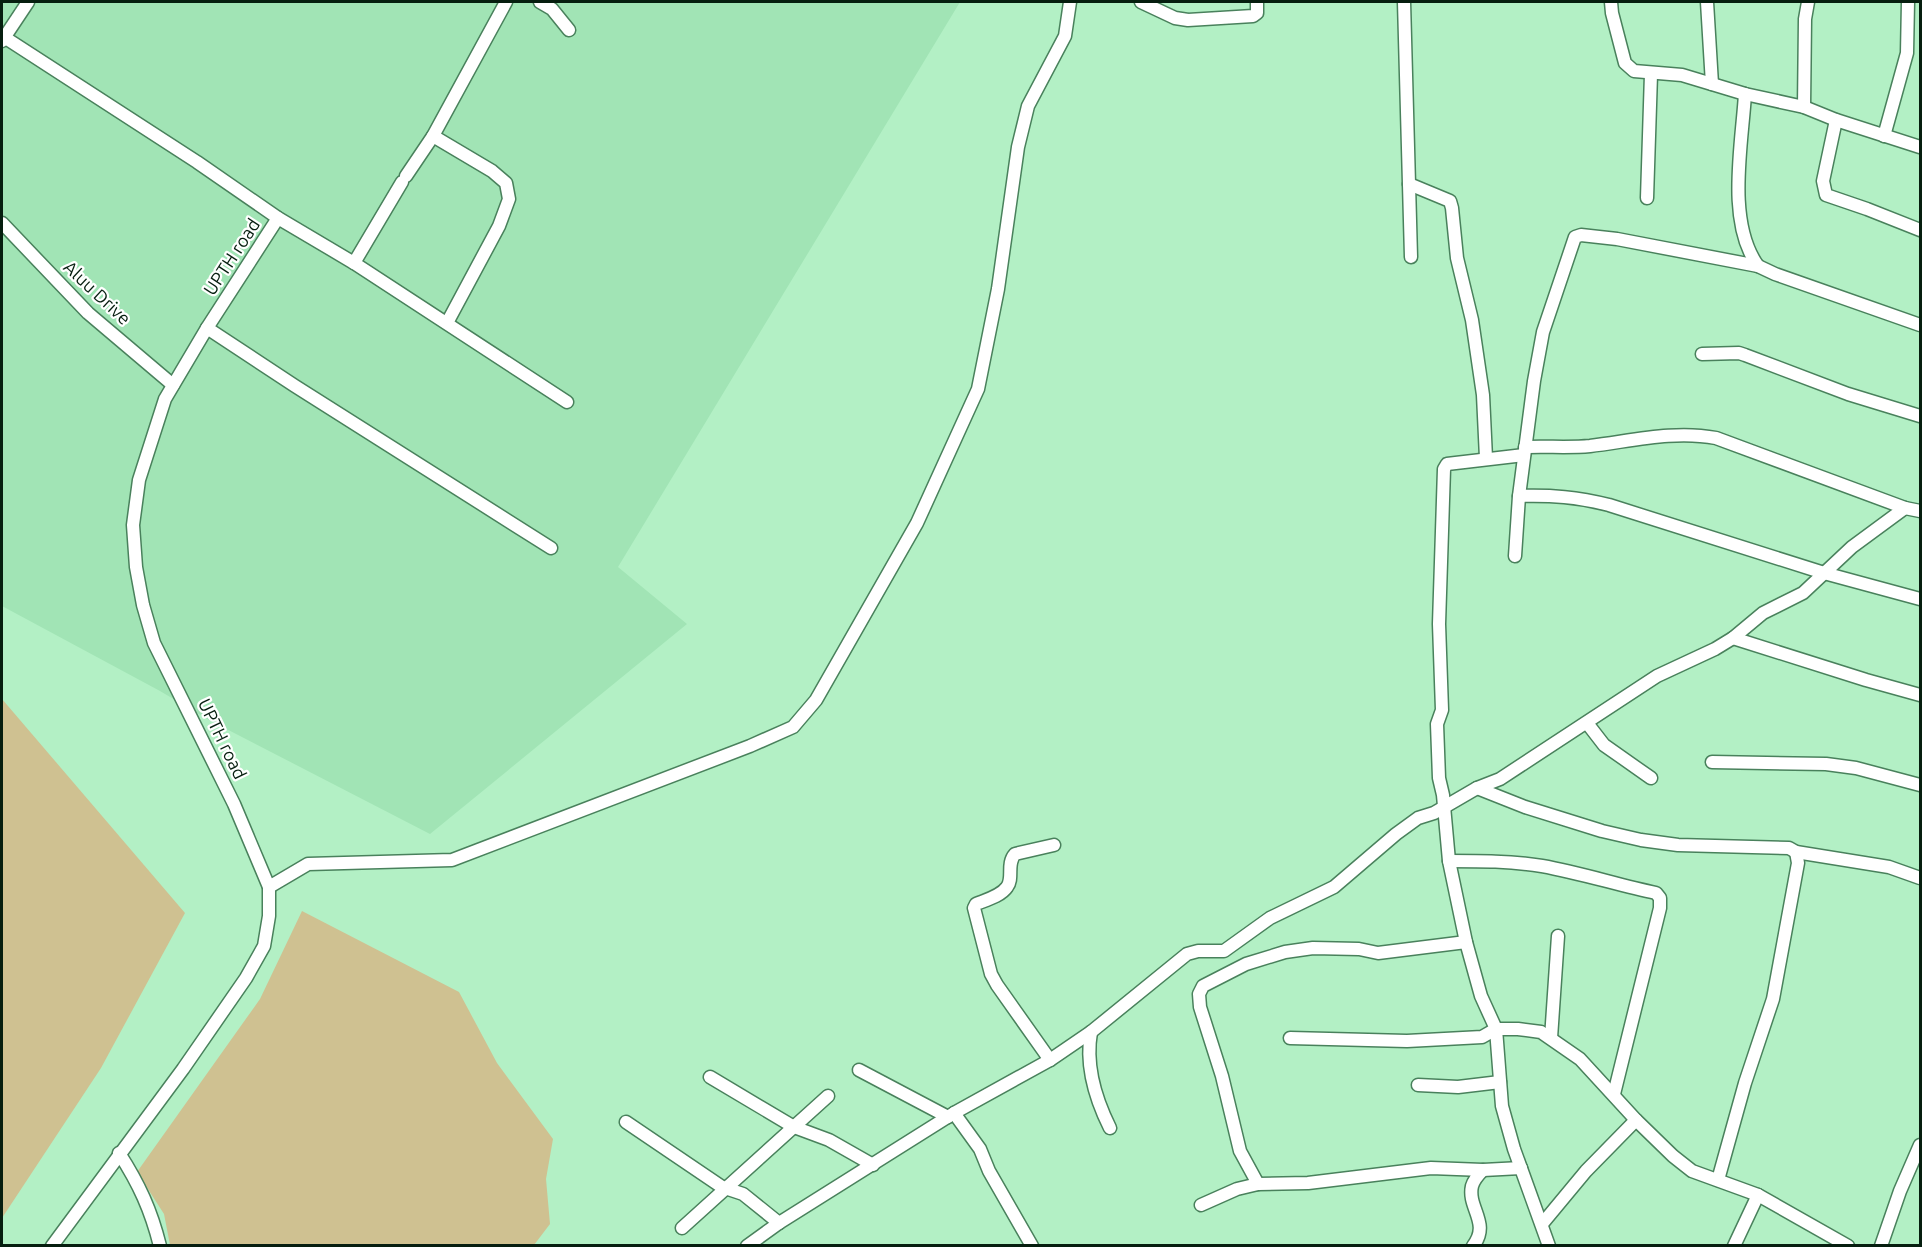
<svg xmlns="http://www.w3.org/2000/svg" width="1922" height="1247" font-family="Ubuntu,sans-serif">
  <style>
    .built { fill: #a1e4b5 }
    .green { fill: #cfc191 }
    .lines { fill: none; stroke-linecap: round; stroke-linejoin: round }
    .minor-casing { stroke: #49815c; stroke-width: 15 }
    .minor { stroke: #fff; stroke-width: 12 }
    .labels { text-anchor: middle; stroke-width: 4.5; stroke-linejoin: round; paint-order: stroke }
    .street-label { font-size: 18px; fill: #061e0f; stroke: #fff }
  </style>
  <rect width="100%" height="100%" fill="#b3f0c5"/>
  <path class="built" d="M 2,2 L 960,2 L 618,567 L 687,624 L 430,834 L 209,720 L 160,691 L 2,606 Z"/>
  <g class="green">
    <path d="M 2,699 L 185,913 L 101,1068 L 2,1218 Z"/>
    <path d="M 302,911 L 459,992 L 497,1063 L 553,1139 L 546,1179 L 550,1224 L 534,1245 L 170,1245 L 164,1214 L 137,1172 L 260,999 Z"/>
  </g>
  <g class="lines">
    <g class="minor-casing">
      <g id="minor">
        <path d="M 540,2 L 552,9 L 569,30"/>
        <path d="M 1141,2 L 1175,18 L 1188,20 L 1253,16 L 1257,13 L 1257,2"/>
        <path d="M 1404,2 L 1411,257"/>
        <path d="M 1611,2 L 1612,13 L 1625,63 L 1634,71 L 1682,75 L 1745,94 L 1804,107 L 1836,120 L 1920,147"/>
        <path d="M 1707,2 L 1712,84"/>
        <path d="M 4,37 L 197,162 L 278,218 L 354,263 L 567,402"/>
        <path d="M 2,41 L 28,2"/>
        <path d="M 1745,94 C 1742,145 1726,222 1758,266"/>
        <path d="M 1804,107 L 1805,19 L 1808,2"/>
        <path d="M 1836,120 L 1823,181 L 1826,195 L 1867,209 L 1920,230"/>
        <path d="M 433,136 L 492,171 L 506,183 L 509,199 L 499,226 L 447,323"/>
        <path d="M 1884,136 L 1907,53 L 1908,2"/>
        <path d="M 406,176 L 433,136 L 506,2"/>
        <path d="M 1409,184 L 1450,201 L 1452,208 L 1457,258 L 1472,320 L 1483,395 L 1486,458"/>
        <path d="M 1647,198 L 1651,74"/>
        <path d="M 2,223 L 88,313 L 173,385"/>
        <path d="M 354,263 L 402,182"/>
        <path d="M 207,328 L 295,386 L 551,548"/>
        <path d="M 1702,354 L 1739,353 L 1745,355 L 1848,394 L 1920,416"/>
        <path d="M 1525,447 C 1546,446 1569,448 1590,446 C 1632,441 1674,430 1716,438 L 1905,508 L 1920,511"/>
        <path d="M 1524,455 L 1447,464 L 1444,469 L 1439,624 L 1442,710 L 1437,724 L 1439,778 L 1443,795 L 1449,861 L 1466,942 L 1481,996 L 1496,1029 L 1502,1106 L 1514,1149 L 1549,1246"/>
        <path d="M 1519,496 C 1552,495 1577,497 1609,505 L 1824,573 L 1920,599"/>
        <path d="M 1515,556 L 1519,496 L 1534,381 L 1543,332 L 1575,237 L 1581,235 L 1617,239 L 1758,266 L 1775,274 L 1920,325"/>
        <path d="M 1733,638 L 1866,680 L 1920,695"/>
        <path d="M 1587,723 L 1604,745 L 1651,778"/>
        <path d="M 1712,762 L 1826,764 L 1856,768 L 1920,785"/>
        <path d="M 1477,788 L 1525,807 L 1602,831 L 1641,840 L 1678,845 L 1789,848 L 1796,852 L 1889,867 L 1920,878"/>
        <path d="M 1449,861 C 1480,861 1511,861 1542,866 C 1581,873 1618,885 1656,893 L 1660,898 L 1660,908 L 1614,1094"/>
        <path d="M 269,887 L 308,864 L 452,860 L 750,746 L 793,727 L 816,700 L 917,523 L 978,389 L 998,289 L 1018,147 L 1028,106 L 1065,36 L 1070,2"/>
        <path d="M 1091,1032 C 1085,1066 1095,1098 1110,1128"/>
        <path d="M 1290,1038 L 1407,1041 L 1482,1037 L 1496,1029 L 1518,1029 L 1541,1032 L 1580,1059 L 1636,1120 L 1673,1156 L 1692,1171 L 1758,1195 L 1848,1246"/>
        <path d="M 1551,1038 L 1558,936"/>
        <path d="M 1050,1060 L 997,985 L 991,974 L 974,908 L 976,904 C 986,900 1001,896 1007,887 C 1014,878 1006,864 1015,854 L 1054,845"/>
        <path d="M 859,1070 L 948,1117"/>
        <path d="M 710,1077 L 794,1127 L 829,1140 L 873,1165"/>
        <path d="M 1418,1085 L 1458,1087 L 1500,1082"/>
        <path d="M 954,1113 L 980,1149 L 989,1171 L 1032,1246"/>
        <path d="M 626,1122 L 722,1187 L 743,1194 L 779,1223"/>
        <path d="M 119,1153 C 139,1184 151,1210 160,1246"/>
        <path d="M 1718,1180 L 1745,1083 L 1773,999 L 1798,863 L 1796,852"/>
        <path d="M 1258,1184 L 1240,1151 L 1222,1076 L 1200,1007 L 1199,994 L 1203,986 L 1246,964 L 1285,952 L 1313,948 L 1359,949 L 1378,953 L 1466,942"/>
        <path d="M 1201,1205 L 1237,1189 L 1258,1184 L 1308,1183 L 1431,1168 L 1483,1170 L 1521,1168"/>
        <path d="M 1542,1224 L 1586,1171 L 1636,1120"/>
        <path d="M 682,1228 L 828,1096"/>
        <path d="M 52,1246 L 183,1069 L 246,978 L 264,946 L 269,916 L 269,887 L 234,804 L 154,643 L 143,605 L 136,567 L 133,525 L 139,480 L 165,399 L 207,328 L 278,218"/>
        <path d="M 747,1246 L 779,1223 L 954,1113 L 1050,1060 L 1091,1032 L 1187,954 L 1198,951 L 1224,951 L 1270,918 L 1334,887 L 1396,834 L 1418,818 L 1434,813 L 1477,788 L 1500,779 L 1657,676 L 1715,649 L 1733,638 L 1763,613 L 1803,593 L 1852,547 L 1905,508"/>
        <path d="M 1473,1246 C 1491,1223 1467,1208 1472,1186 C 1474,1179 1479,1174 1483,1170"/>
        <path d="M 1734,1246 L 1758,1195"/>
        <path d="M 1881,1246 L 1900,1191 L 1920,1145"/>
      </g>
    </g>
    <use href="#minor" class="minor"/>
  </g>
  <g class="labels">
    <g class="street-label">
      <text transform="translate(232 257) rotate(-57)" y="6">UPTH road</text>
      <text transform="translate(97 293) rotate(43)" y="6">Aluu Drive</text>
      <text transform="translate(222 739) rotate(64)" y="6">UPTH road</text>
    </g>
  </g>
  <rect width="1922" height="1247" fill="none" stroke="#061e0f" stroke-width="6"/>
</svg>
